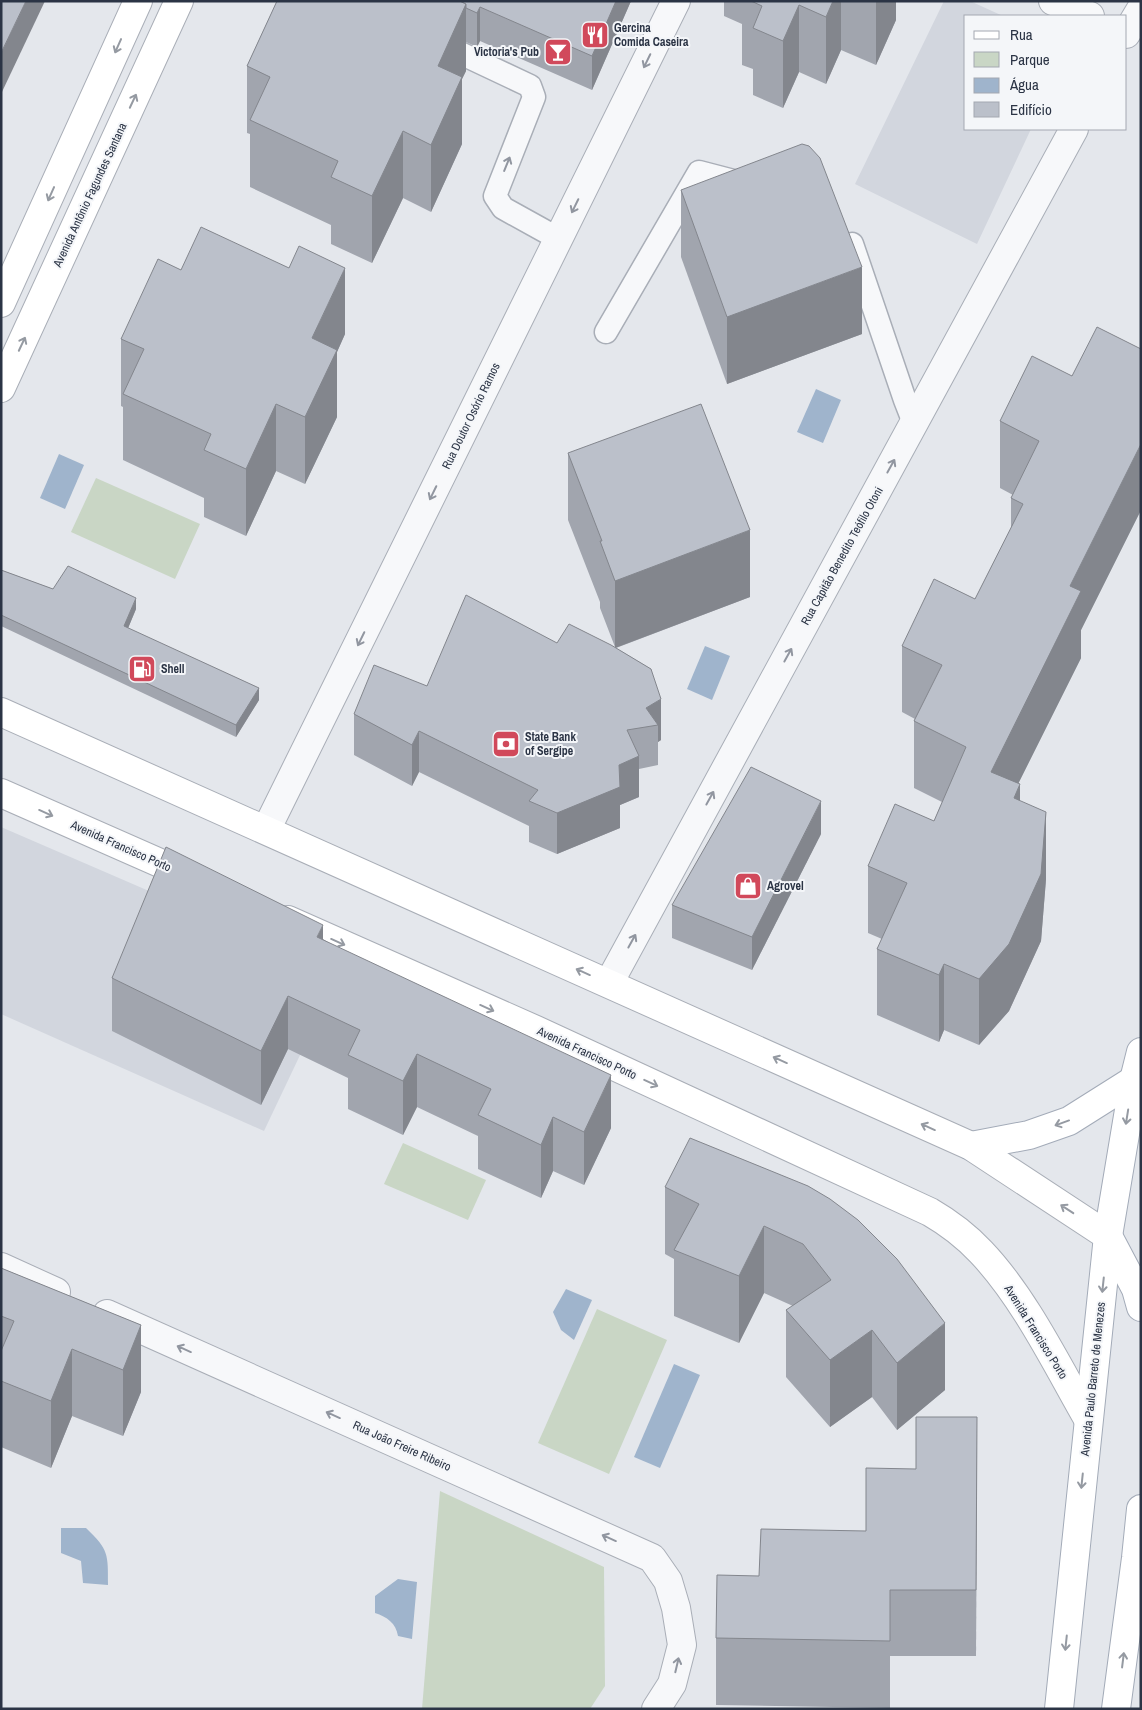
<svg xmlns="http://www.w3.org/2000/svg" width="1142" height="1710" font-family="'Archivo Narrow',sans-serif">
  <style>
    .built { fill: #d2d6de }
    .green { fill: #c9d6c5 }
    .water { fill: #9fb4cc }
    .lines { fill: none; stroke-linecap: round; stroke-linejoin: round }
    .lane-casing { stroke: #a9aeb7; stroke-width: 25 }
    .street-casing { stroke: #a9aeb7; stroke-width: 30 }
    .secondary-casing { stroke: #a9aeb7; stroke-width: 30 }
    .primary-casing { stroke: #a3abb8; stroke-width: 30 }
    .lane { stroke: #f7f8fa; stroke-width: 22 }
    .street { stroke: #f7f8fa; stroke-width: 28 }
    .secondary { stroke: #fff; stroke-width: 28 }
    .primary { stroke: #fff; stroke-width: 28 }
    .wall { fill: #a1a5ae }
    .shaded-wall { fill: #83868d }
    .building { fill: #bbc0ca; stroke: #83868d }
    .oneway { stroke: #959aa2 }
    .oneway2 { stroke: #9196a0 }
    .labels { text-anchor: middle; stroke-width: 4; stroke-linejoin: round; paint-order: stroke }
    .poi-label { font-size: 12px; font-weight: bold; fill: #2b3445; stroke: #f4f6f9; text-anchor: start }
    .street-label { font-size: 12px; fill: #2b3445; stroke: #f4f6f9 }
  </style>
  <rect width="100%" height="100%" fill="#e4e7ec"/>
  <g class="built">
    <path d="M 944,1 L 970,1 L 1003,16 L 966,16 L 966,129 L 1031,129 L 977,244 L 855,184 Z"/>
    <path d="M 1,827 L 339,973 L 264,1131 L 1,1014 Z"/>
  </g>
  <g class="green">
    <path d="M 96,478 L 200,524 L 175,579 L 71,532 Z"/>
    <path d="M 403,1143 L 486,1180 L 468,1220 L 384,1184 Z"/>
    <path d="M 597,1309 L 667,1340 L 609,1474 L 538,1443 Z"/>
    <path d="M 440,1491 L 604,1567 L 605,1686 L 590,1709 L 422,1709 Z"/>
  </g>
  <g class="water">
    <path d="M 816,389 L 841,400 L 823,443 L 797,432 Z"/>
    <path d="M 59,454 L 84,465 L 65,509 L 40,498 Z"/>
    <path d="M 705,646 L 730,656 L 712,700 L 687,689 Z"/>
    <path d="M 566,1289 L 592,1300 L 574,1340 L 561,1330 L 553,1312 Z"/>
    <path d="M 674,1364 L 700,1375 L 660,1468 L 634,1457 Z"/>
    <path d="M 61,1528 L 86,1528 C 109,1550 108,1554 108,1585 L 83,1583 L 81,1561 L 61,1553 Z"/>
    <path d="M 398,1579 L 417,1582 L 412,1639 L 398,1636 C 396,1623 387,1617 375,1613 L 375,1596 Z"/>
  </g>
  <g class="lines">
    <g class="lane-casing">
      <g id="lane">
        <path d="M 439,43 L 530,86 L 534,97 L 495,196 L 503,208 L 559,239"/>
        <path d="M 852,244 L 905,400 L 914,423"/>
        <path d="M 606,332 L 699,172 L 745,184"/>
      </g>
    </g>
    <g class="street-casing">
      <g id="street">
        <path d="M 1053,1 L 1090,16"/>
        <path d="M 1126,34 L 1141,9"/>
        <path d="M 266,830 L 676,1"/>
        <path d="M 609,983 L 1074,129"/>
        <path d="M 1,1267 L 56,1292"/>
        <path d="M 107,1314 L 652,1558 L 668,1581 L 676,1608 L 682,1645 L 672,1684 L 656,1709"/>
      </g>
    </g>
    <g class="secondary-casing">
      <g id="secondary">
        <path d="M 1,303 L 138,1"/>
        <path d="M 1,388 L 179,1"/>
        <path d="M 1,712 L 971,1146 L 1108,1236"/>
        <path d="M 1,793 L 194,878"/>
        <path d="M 288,920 L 536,1030 L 930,1212 C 949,1223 966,1236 981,1252 C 1024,1297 1057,1365 1088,1419"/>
      </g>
    </g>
    <g class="primary-casing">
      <g id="primary">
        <path d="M 971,1146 L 1029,1135 L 1069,1121 L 1134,1080"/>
        <path d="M 1108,1236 L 1136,1289 L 1141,1307"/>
        <path d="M 1059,1709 L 1108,1236 L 1134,1080 L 1141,1052"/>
        <path d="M 1116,1709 L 1136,1558 L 1141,1509"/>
      </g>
    </g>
    <use href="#lane" class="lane"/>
    <use href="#street" class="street"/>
    <use href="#secondary" class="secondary"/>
    <use href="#primary" class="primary"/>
  </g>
  <g class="wall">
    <path d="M 277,1 L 631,1 L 592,90 L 480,41 L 477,47 L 466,42 L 466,71 L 462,79 L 462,144 L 431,212 L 403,198 L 372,263 L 331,244 L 331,225 L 250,187 L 250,134 L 247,133 L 247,66 Z"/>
    <path d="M 724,1 L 896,1 L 896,20 L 876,65 L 841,50 L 826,84 L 799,72 L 783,108 L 753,95 L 753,69 L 742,65 L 742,24 L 724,16 Z"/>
    <path d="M 681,190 L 862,334 L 727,384 L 681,257 Z"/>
    <path d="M 181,270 L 345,334 L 337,352 L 337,417 L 305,484 L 276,471 L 246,536 L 204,517 L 204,498 L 123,460 L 123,407 L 121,406 L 121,339 Z"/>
    <path d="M 1141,349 L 1141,510 L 1081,630 L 1081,658 L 1018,784 L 1020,801 L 1046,879 L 1041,941 L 1009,1011 L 979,1045 L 944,1030 L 939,1042 L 877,1015 L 877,949 L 882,939 L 868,933 L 868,866 L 934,821 L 942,802 L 914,788 L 914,721 L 915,719 L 902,712 L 902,646 L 975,599 L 1011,528 L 1011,498 L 1013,495 L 1000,488 L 1000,421 L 1072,376 Z"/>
    <path d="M 568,453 L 750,597 L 616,648 L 651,669 L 661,740 L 658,742 L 658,765 L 639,769 L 639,797 L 620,805 L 620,828 L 557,854 L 529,842 L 529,826 L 419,772 L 412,786 L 354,755 L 354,714 L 427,686 L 557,643 L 615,647 L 600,608 L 600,602 L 568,520 Z"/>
    <path d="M 1,570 L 53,589 L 136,609 L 128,628 L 259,700 L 236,737 L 1,626 Z"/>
    <path d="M 821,834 L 752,970 L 672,938 L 672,905 Z"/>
    <path d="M 323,939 L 611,1128 L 584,1185 L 553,1171 L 541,1198 L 478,1169 L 478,1136 L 417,1107 L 403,1135 L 348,1109 L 348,1078 L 288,1049 L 261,1105 L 112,1031 L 112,978 Z"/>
    <path d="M 808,1186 L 945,1390 L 897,1430 L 872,1397 L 830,1427 L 786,1377 L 786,1310 L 793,1306 L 764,1293 L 739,1343 L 674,1316 L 674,1259 L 665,1254 L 665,1187 Z"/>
    <path d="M 1,1268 L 141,1325 L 141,1392 L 123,1436 L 72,1416 L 51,1468 L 1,1447 Z"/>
    <path d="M 977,1417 L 976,1656 L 890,1656 L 890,1708 L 716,1705 L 716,1638 L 759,1576 L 866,1531 L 916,1469 Z"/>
  </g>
  <g class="shaded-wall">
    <path d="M 26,1 L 45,1 L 1,94 L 1,53 Z"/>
    <path d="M 616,1 L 631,1 L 592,90 L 592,56 Z"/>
    <path d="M 833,1 L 841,1 L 841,50 L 826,84 L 826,17 Z"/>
    <path d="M 876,1 L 896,1 L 896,20 L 876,65 Z"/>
    <path d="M 466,4 L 466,71 L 462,79 L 462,144 L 431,212 L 431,145 L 438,66 Z"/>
    <path d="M 799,5 L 799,72 L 783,108 L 783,41 Z"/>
    <path d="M 480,7 L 480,41 L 477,47 L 477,13 Z"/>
    <path d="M 403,131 L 403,198 L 372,263 L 372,196 Z"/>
    <path d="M 862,267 L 862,334 L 727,384 L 727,317 Z"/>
    <path d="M 345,268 L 345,334 L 337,352 L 337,417 L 305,484 L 305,417 L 312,338 Z"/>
    <path d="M 276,404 L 276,471 L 246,536 L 246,469 Z"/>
    <path d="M 1141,444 L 1141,510 L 1081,630 L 1081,658 L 991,838 L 991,772 L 1070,586 Z"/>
    <path d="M 750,530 L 750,597 L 615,648 L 615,581 Z"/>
    <path d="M 136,598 L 136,609 L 124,638 L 124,626 Z"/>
    <path d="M 259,688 L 259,700 L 236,737 L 236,725 Z"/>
    <path d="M 661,699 L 661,740 L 658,742 L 658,725 L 646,708 Z"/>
    <path d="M 419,731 L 419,772 L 412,786 L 412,745 Z"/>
    <path d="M 639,756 L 639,797 L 620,805 L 620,828 L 557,854 L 557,813 L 619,765 Z"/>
    <path d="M 1020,784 L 1020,851 L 1014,798 Z"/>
    <path d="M 821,801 L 821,834 L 752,970 L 752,937 Z"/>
    <path d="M 1046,812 L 1046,879 L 1041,941 L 1009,1011 L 979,1045 L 979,979 Z"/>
    <path d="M 323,925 L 323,978 L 317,937 Z"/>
    <path d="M 944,964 L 944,1030 L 939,1042 L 939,975 Z"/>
    <path d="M 288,996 L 288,1049 L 261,1105 L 261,1051 Z"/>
    <path d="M 417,1054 L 417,1107 L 403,1135 L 403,1081 Z"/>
    <path d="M 611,1075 L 611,1128 L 584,1185 L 584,1132 Z"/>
    <path d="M 553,1117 L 553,1171 L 541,1198 L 541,1145 Z"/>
    <path d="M 764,1226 L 764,1293 L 739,1343 L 739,1276 Z"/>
    <path d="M 945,1323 L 945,1390 L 897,1430 L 897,1363 Z"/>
    <path d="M 141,1325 L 141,1392 L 123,1436 L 123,1370 Z"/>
    <path d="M 872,1330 L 872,1397 L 830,1427 L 830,1360 Z"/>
    <path d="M 72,1349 L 72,1416 L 51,1468 L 51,1401 Z"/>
    <path d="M 977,1417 L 977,1484 L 976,1656 Z"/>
  </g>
  <g class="building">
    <path d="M 1,1 L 26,1 L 1,53 Z"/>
    <path d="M 277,1 L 460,1 L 466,4 L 438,66 L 462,77 L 431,145 L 403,131 L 372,196 L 331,177 L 338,161 L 250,120 L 270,77 L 247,66 Z"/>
    <path d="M 460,1 L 616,1 L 592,56 L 480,7 L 477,13 L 466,8 L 466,4 Z"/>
    <path d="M 751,1 L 833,1 L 826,17 L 799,5 L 783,41 L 753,28 L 762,6 Z"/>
    <path d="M 802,144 L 809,146 L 820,158 L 862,267 L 727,317 L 681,190 Z"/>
    <path d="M 201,227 L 289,268 L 299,246 L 345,268 L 312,338 L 337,350 L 305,417 L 276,404 L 246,469 L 204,450 L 211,434 L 123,394 L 144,349 L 121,339 L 158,259 L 181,270 Z"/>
    <path d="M 1097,327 L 1141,349 L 1141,444 L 1070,586 L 1081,591 L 991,772 L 1020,784 L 1014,798 L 1046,812 L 1041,874 L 1009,944 L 979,979 L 944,964 L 939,975 L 877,949 L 907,883 L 868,866 L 895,804 L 934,821 L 966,747 L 914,721 L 942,665 L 902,646 L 934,579 L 975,599 L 1023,504 L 1011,498 L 1039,441 L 1000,421 L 1032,356 L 1072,376 Z"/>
    <path d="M 701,404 L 750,530 L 615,581 L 600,541 L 602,541 L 568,453 Z"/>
    <path d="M 68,566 L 136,598 L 124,626 L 259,688 L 236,725 L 1,615 L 1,570 L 53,589 Z"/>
    <path d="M 466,595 L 557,643 L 569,624 L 611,645 L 651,669 L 661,699 L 646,708 L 658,725 L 627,730 L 639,756 L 619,765 L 620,787 L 557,813 L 529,801 L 538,790 L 419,731 L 412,745 L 354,714 L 374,665 L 427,686 Z"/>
    <path d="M 751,767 L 821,801 L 752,937 L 672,905 Z"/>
    <path d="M 166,847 L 323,925 L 317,937 L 611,1075 L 584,1132 L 553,1117 L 541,1145 L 478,1115 L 491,1089 L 417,1054 L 403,1081 L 348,1055 L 360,1030 L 288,996 L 261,1051 L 112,978 Z"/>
    <path d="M 690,1138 L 808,1186 L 830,1199 L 858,1220 L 897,1259 L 945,1323 L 897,1363 L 872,1330 L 830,1360 L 786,1310 L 831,1280 L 803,1244 L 764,1226 L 739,1276 L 674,1250 L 699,1204 L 665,1187 Z"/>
    <path d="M 1,1268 L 141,1325 L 123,1370 L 72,1349 L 51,1401 L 1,1381 L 1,1351 L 14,1321 L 1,1316 Z"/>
    <path d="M 916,1417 L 977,1417 L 976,1590 L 890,1590 L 890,1641 L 716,1638 L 717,1575 L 759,1576 L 761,1529 L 866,1531 L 866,1468 L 916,1469 Z"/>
  </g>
  <defs><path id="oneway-shaft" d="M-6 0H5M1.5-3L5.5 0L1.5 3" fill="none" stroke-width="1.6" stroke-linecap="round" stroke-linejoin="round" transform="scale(1.25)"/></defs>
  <g class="oneway">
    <use href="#oneway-shaft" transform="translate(118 46) rotate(114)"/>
    <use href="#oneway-shaft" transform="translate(133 101) rotate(-65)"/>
    <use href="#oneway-shaft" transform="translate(51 194) rotate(114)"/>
    <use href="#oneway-shaft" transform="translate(22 344) rotate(-65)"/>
    <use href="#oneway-shaft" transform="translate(46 813) rotate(24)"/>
    <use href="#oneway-shaft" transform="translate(338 942) rotate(24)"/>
    <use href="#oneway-shaft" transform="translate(583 972) rotate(-156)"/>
    <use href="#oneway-shaft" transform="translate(487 1008) rotate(24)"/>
    <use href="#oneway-shaft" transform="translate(780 1060) rotate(-156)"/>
    <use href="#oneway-shaft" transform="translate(651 1083) rotate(25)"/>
    <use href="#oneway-shaft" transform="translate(1127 1117) rotate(99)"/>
    <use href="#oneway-shaft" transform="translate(1062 1123) rotate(160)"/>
    <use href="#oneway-shaft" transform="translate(928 1127) rotate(-156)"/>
    <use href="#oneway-shaft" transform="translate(1067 1209) rotate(-147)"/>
    <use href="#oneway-shaft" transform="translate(1103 1285) rotate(96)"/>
    <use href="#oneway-shaft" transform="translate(1082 1481) rotate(96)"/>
    <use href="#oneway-shaft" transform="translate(1066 1643) rotate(96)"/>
    <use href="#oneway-shaft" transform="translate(1123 1660) rotate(-83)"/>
  </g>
  <g class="oneway2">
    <use href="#oneway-shaft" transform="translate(647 61) rotate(116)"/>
    <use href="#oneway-shaft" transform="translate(507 164) rotate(-68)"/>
    <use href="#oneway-shaft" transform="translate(575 206) rotate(116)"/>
    <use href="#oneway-shaft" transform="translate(891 466) rotate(-61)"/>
    <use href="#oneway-shaft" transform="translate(433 493) rotate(116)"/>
    <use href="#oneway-shaft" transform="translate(361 639) rotate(116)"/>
    <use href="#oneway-shaft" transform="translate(788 655) rotate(-61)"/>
    <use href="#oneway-shaft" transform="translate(710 798) rotate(-61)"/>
    <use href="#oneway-shaft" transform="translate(632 941) rotate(-61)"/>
    <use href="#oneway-shaft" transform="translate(184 1349) rotate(-156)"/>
    <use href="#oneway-shaft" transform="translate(333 1415) rotate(-156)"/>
    <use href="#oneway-shaft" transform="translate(609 1538) rotate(-156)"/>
    <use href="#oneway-shaft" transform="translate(677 1665) rotate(-77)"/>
  </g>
  <defs>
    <g id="restaurant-square" transform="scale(1.4375)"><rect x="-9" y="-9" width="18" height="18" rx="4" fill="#d1495b" stroke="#f4f6f9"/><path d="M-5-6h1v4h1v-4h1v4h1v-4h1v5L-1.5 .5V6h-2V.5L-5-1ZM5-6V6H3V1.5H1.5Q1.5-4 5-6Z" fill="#fff"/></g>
    <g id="bar-square" transform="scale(1.4375)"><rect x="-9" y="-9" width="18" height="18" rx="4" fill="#d1495b" stroke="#f4f6f9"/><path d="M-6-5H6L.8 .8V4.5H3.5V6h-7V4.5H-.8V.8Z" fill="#fff"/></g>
    <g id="fuel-square" transform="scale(1.4375)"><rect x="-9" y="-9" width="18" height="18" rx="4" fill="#d1495b" stroke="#f4f6f9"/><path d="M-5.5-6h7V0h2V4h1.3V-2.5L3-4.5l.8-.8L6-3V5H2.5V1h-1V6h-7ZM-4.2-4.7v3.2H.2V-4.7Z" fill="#fff"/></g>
    <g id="bank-square" transform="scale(1.4375)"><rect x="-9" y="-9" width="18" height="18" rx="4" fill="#d1495b" stroke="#f4f6f9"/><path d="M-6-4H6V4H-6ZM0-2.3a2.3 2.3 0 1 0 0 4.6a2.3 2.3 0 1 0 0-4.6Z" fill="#fff"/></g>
    <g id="shop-square" transform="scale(1.4375)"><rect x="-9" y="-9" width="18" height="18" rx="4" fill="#d1495b" stroke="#f4f6f9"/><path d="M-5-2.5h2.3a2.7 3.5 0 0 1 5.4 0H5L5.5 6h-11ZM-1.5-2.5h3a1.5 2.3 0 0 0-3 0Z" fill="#fff"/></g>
  </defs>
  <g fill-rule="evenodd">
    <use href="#restaurant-square" x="595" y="35"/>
    <use href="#bar-square" x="558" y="52"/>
    <use href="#fuel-square" x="142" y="669"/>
    <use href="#bank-square" x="506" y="744"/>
    <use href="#shop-square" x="748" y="886"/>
  </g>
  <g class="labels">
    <g class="poi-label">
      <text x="614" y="32">Gercina<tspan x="614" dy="14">Comida Caseira</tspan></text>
      <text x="539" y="56" text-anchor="end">Victoria's Pub</text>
      <text x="161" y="673">Shell</text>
      <text x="525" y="741">State Bank<tspan x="525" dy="14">of Sergipe</tspan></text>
      <text x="767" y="890">Agrovel</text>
    </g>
    <g class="street-label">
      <text transform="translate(90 195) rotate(-65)" y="4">Avenida Antônio Fagundes Santana</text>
      <text transform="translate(471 416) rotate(-64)" y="4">Rua Doutor Osório Ramos</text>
      <text transform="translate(842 556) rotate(-61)" y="4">Rua Capitão Benedito Teófilo Otoni</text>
      <text transform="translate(121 846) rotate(24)" y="4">Avenida Francisco Porto</text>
      <text transform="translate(587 1053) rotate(25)" y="4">Avenida Francisco Porto</text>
      <text transform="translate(1036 1332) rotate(58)" y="4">Avenida Francisco Porto</text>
      <text transform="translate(1093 1379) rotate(-84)" y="4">Avenida Paulo Barreto de Menezes</text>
      <text transform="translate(402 1446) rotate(24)" y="4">Rua João Freire Ribeiro</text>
    </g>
  </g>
  <rect width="1142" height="1710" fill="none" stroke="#2b3445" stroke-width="5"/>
  <rect x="964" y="15" width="162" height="115" fill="#f4f6f9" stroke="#a4a8b1"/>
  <rect x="974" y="31" width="25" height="8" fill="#ffffff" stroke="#a4a8b1"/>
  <text x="1010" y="40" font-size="15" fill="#2b3445">Rua</text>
  <rect x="974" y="52" width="25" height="15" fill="#c9d6c5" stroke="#a4a8b1"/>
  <text x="1010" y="65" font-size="15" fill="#2b3445">Parque</text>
  <rect x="974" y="78" width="25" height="15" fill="#9fb4cc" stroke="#a4a8b1"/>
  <text x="1010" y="90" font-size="15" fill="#2b3445">Água</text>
  <rect x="974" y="102" width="25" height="15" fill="#bbc0ca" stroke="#a4a8b1"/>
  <text x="1010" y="115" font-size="15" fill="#2b3445">Edifício</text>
</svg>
